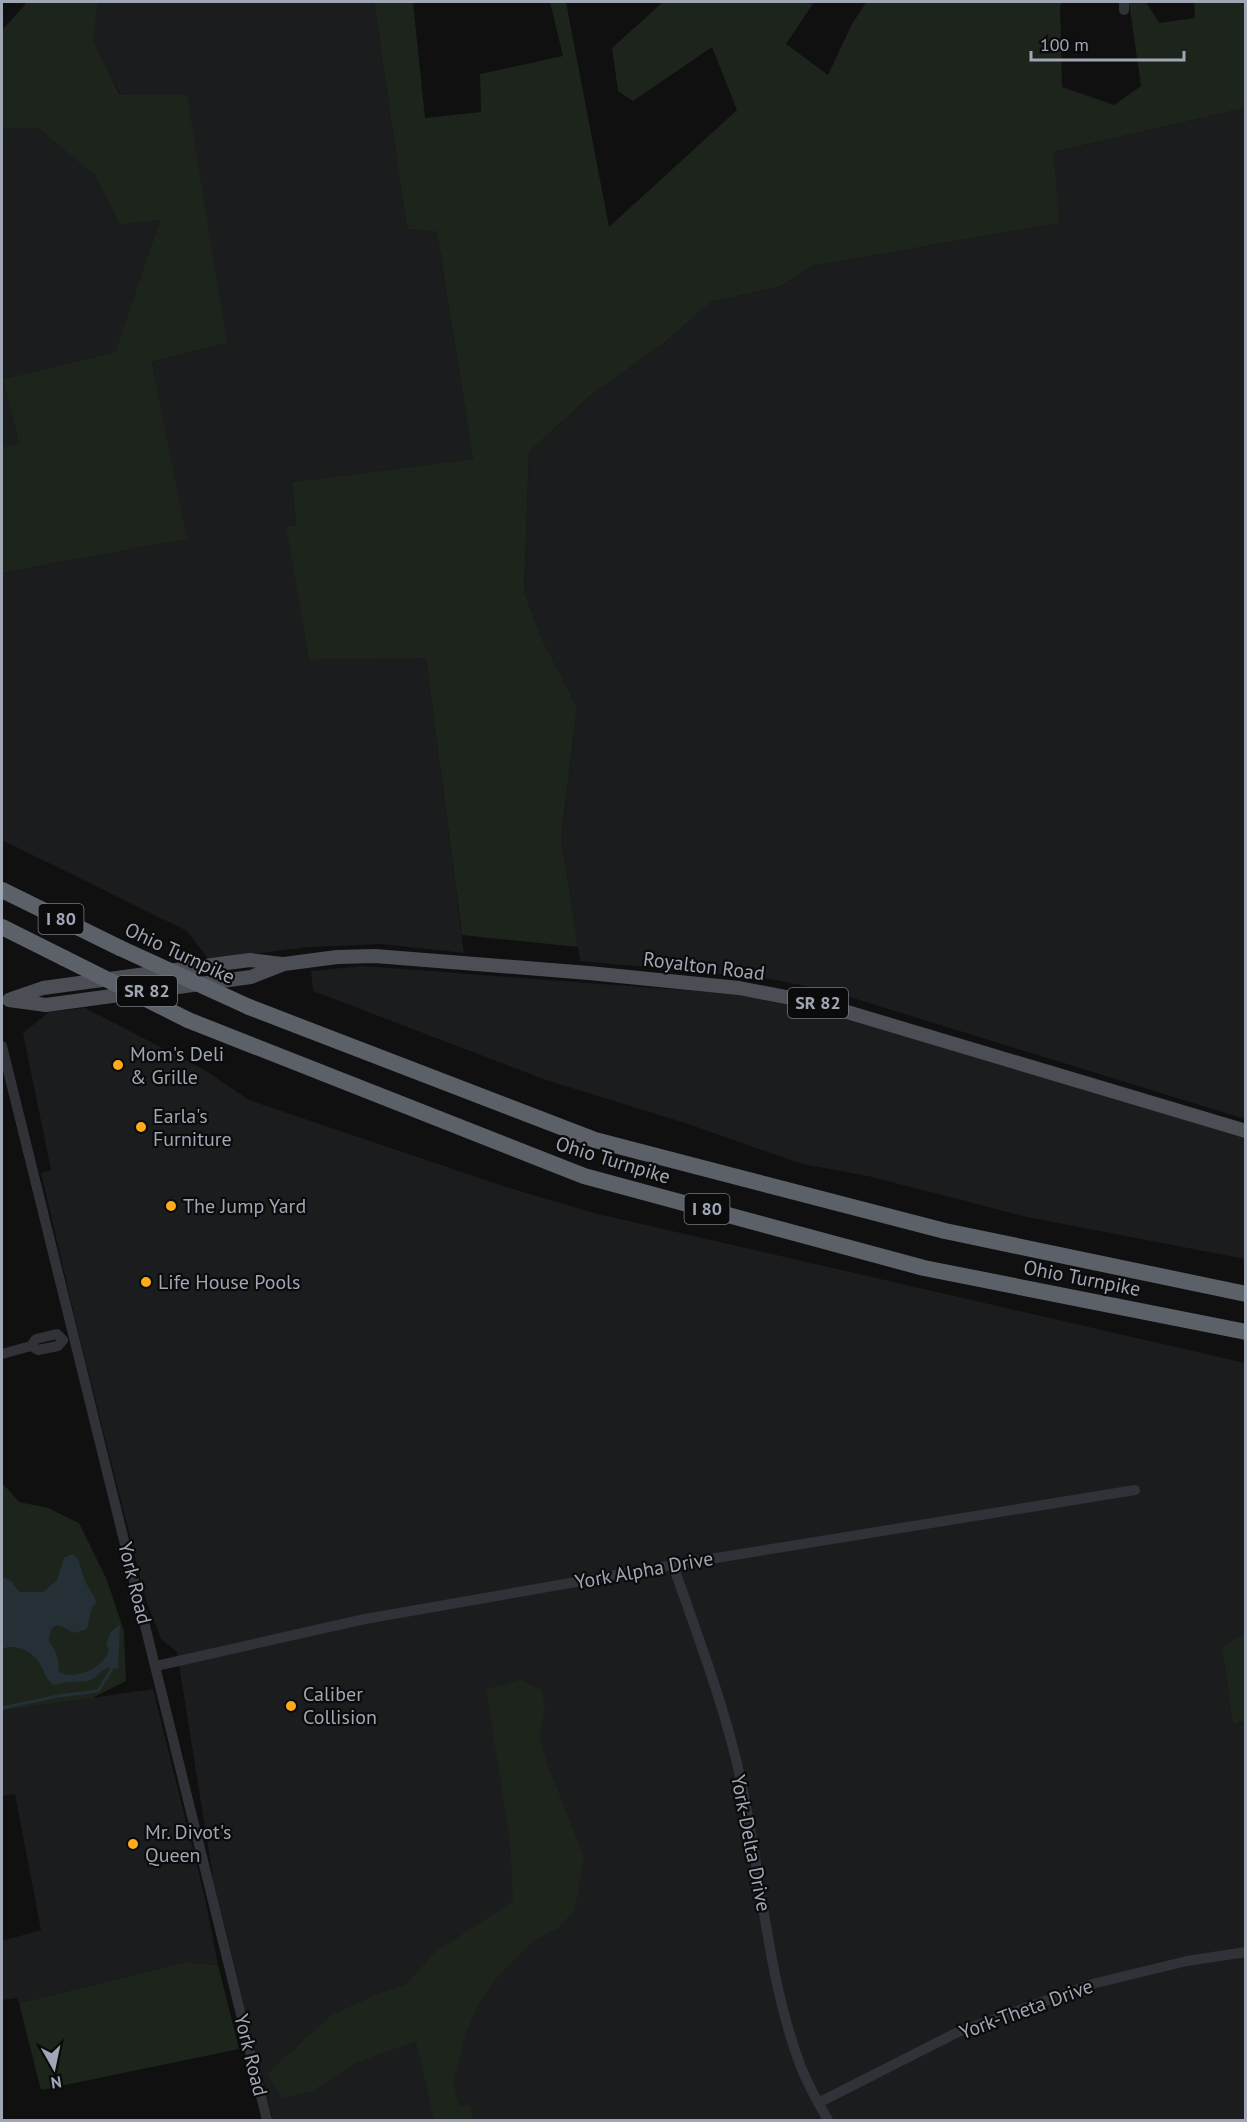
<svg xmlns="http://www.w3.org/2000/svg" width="1247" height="2122" font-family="'PT Sans',sans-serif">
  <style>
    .built { fill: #1b1c1e }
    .green { fill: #1c241c }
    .water { fill: #252f36 }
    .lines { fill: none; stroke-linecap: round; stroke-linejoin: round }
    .stream { stroke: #252f36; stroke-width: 3 }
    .minor { stroke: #303237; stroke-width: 10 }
    .major { stroke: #4c4e56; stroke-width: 14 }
    .highway { stroke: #5c6068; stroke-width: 16 }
    .highway-bridge { stroke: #5c6068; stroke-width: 16 }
    .poi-dot { fill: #ffab1a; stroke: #0b0b0c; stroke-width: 2 }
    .labels { text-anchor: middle; stroke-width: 4.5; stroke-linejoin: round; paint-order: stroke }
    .shield { fill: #0b0b0c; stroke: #737882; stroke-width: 1.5 }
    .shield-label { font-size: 18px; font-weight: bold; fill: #9fa6b4 }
    .street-label { font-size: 20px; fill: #9fa6b4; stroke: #0b0b0c }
    .poi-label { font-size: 20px; fill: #9fa6b4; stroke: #0b0b0c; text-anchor: start }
  </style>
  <rect width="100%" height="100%" fill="#101011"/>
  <g class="built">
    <path d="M 98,2 L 374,2 L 407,229 L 437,232 L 473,459 L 292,482 L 296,525 L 287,526 L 309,660 L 426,657 L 464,953 L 381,944 L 308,947 L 209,960 L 187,931 L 2,840 L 2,573 L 186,539 L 152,362 L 227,343 L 121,95 L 92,41 Z"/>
    <path d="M 1245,108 L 1245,1119 L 827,990 L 764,978 L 580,961 L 561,838 L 577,707 L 543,641 L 524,592 L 529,452 L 591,395 L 663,344 L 711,302 L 779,287 L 812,266 L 1058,223 L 1054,152 Z"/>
    <path d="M 38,128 L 95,176 L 120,225 L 160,220 L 115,352 L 4,379 L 19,445 L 2,447 L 2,129 Z"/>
    <path d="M 363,966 L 736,994 L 794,1002 L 1245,1137 L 1245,1259 L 1027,1217 L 868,1176 L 802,1164 L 682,1122 L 546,1080 L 313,991 L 311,971 Z"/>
    <path d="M 85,1008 L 203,1069 L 249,1100 L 506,1187 L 594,1213 L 1245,1363 L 1245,1632 L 1222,1647 L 1233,1725 L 1246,1721 L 1245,2120 L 273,2120 L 214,1884 L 177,1652 L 161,1639 L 146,1600 L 79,1335 L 41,1173 L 51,1170 L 23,1033 L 49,1012 Z"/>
    <path d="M 153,1689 L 205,1898 L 218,1965 L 186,1962 L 19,2003 L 17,1998 L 2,2000 L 2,1941 L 41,1930 L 15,1794 L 2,1796 L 2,1711 Z"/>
  </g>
  <g class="green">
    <path d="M 25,2 L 98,2 L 93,41 L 120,95 L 187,95 L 227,343 L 152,362 L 187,539 L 2,573 L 2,447 L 19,444 L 3,379 L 115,352 L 160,220 L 120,225 L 95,176 L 38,128 L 2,129 L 2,30 L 25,5 Z"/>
    <path d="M 374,2 L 413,2 L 425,118 L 481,112 L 480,74 L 563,56 L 550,2 L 566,2 L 609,227 L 737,110 L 712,47 L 633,101 L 618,91 L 612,48 L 663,2 L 814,2 L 786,44 L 828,75 L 851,26 L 866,2 L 1063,2 L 1060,5 L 1062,87 L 1114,105 L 1141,86 L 1129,2 L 1146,2 L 1159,23 L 1195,18 L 1194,2 L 1245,2 L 1245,108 L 1054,152 L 1059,223 L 812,266 L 779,287 L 711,302 L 663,344 L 591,395 L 529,452 L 524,592 L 543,641 L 577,707 L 561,838 L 578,947 L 462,935 L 426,658 L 309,660 L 286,526 L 296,525 L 292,482 L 473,459 L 437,232 L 407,229 Z"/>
    <path d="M 3,1484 L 19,1502 L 48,1508 L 79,1523 L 107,1580 L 124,1631 L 126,1681 L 92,1698 L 2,1711 L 2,1485 Z"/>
    <path d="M 1245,1632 L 1245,1721 L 1233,1725 L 1222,1647 Z"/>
    <path d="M 520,1680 L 542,1690 L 545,1709 L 539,1735 L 547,1763 L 584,1857 L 575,1910 L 558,1928 L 533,1941 L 494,1981 L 477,2008 L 466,2033 L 453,2083 L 459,2106 L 470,2105 L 473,2120 L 434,2120 L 416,2041 L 358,2062 L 312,2091 L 283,2098 L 267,2074 L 330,2016 L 377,1994 L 407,1984 L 434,1953 L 513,1901 L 510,1841 L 486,1689 Z"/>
    <path d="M 186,1962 L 218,1965 L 239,2049 L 41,2090 L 19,2003 Z"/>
  </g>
  <path class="water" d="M 69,1555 L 74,1555 L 78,1559 L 85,1581 L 97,1602 L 92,1607 L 87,1629 L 74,1633 L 58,1625 L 53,1627 C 44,1645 53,1641 57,1656 C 59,1661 58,1667 59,1672 C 76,1681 104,1667 109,1650 L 106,1645 L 111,1632 L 120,1624 L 118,1669 C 100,1664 104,1674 90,1680 C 83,1683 78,1681 71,1682 C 65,1682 59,1684 53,1685 C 43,1676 44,1668 37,1660 C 29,1649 14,1644 2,1649 L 2,1577 L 11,1581 L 19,1592 L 43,1592 L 57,1580 L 64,1558 Z"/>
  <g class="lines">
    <path class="stream" d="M 2,1708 L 58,1696 L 98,1691 L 113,1667"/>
    <g class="minor">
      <path d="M 1124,2 L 1124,10"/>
      <path d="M 2,1046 L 267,2120"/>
      <path d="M 2,1354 L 31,1346 L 38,1350 L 58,1346 L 63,1340 L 57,1334 L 36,1339 L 31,1346"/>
      <path d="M 673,1565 C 699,1640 729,1717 744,1796 C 762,1883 768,1975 798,2059 C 805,2080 817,2101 828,2120"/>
      <path d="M 156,1666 L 365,1619 L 673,1565 L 1135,1490"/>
      <path d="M 818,2103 L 958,2032 L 1096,1983 L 1187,1961 L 1246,1952"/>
    </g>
    <g class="major">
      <path d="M 11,999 L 43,988 L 227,963 L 250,960 L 282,964"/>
      <path d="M 9,1000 L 46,1005 L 251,977 L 284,964 L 337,957 L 375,956 L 589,973 L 739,988 L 817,1003 L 1246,1131"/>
    </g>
    <g class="highway">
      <path d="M 2,890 L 120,948"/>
      <path d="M 2,927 L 64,958"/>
      <path d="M 249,1007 L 595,1140 L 945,1231 L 1246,1294"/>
      <path d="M 188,1020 L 584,1176 L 924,1268 L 1246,1332"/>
    </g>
    <g class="highway-bridge">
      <path d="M 120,948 L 249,1007"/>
      <path d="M 64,958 L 188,1020"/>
    </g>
  </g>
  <g class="poi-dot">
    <circle cx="118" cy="1065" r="6"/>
    <circle cx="141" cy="1127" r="6"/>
    <circle cx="171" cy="1206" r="6"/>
    <circle cx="146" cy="1282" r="6"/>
    <circle cx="291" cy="1706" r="6"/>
    <circle cx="133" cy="1844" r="6"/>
  </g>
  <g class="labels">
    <g class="shield">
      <rect x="38.5" y="904" width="45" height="30" rx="4.5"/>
      <rect x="117" y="976" width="60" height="30" rx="4.5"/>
      <rect x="788" y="988" width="60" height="30" rx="4.5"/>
      <rect x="684.5" y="1194" width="45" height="30" rx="4.5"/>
    </g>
    <g class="shield-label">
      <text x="61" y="925">I 80</text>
      <text x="147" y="997">SR 82</text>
      <text x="818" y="1009">SR 82</text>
      <text x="707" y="1215">I 80</text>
    </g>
    <g class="street-label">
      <text transform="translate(180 953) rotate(25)" y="7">Ohio Turnpike</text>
      <text transform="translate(704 966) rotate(7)" y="7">Royalton Road</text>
      <text transform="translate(613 1160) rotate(17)" y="7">Ohio Turnpike</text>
      <text transform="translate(1082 1278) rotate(11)" y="7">Ohio Turnpike</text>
      <text transform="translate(644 1570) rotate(-10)" y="7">York Alpha Drive</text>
      <text transform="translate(135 1583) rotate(76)" y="7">York Road</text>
      <text transform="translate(751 1843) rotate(79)" y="7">York-Delta Drive</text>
      <text transform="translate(1026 2009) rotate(-20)" y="7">York-Theta Drive</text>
      <text transform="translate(251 2055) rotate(76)" y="7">York Road</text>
    </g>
    <g class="poi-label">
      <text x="130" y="1061">Mom's Deli<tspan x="130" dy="23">&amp; Grille</tspan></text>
      <text x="153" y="1123">Earla's<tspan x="153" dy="23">Furniture</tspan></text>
      <text x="183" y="1213">The Jump Yard</text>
      <text x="158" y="1289">Life House Pools</text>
      <text x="303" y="1701">Caliber<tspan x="303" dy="23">Collision</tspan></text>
      <text x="145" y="1839">Mr. Divot's<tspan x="145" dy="23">Queen</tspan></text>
    </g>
  </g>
  <rect width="1247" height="2122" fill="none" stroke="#9fa6b4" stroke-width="6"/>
  <g transform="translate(54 2068) rotate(171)" stroke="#0b0b0c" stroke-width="4.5" paint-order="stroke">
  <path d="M0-4.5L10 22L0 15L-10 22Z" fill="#9fa6b4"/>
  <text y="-9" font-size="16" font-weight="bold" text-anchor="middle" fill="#9fa6b4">N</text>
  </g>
  <path d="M1031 51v9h153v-9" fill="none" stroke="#9fa6b4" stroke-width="3"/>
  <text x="1040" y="51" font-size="18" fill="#9fa6b4" stroke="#0b0b0c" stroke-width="4.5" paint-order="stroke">100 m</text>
</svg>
